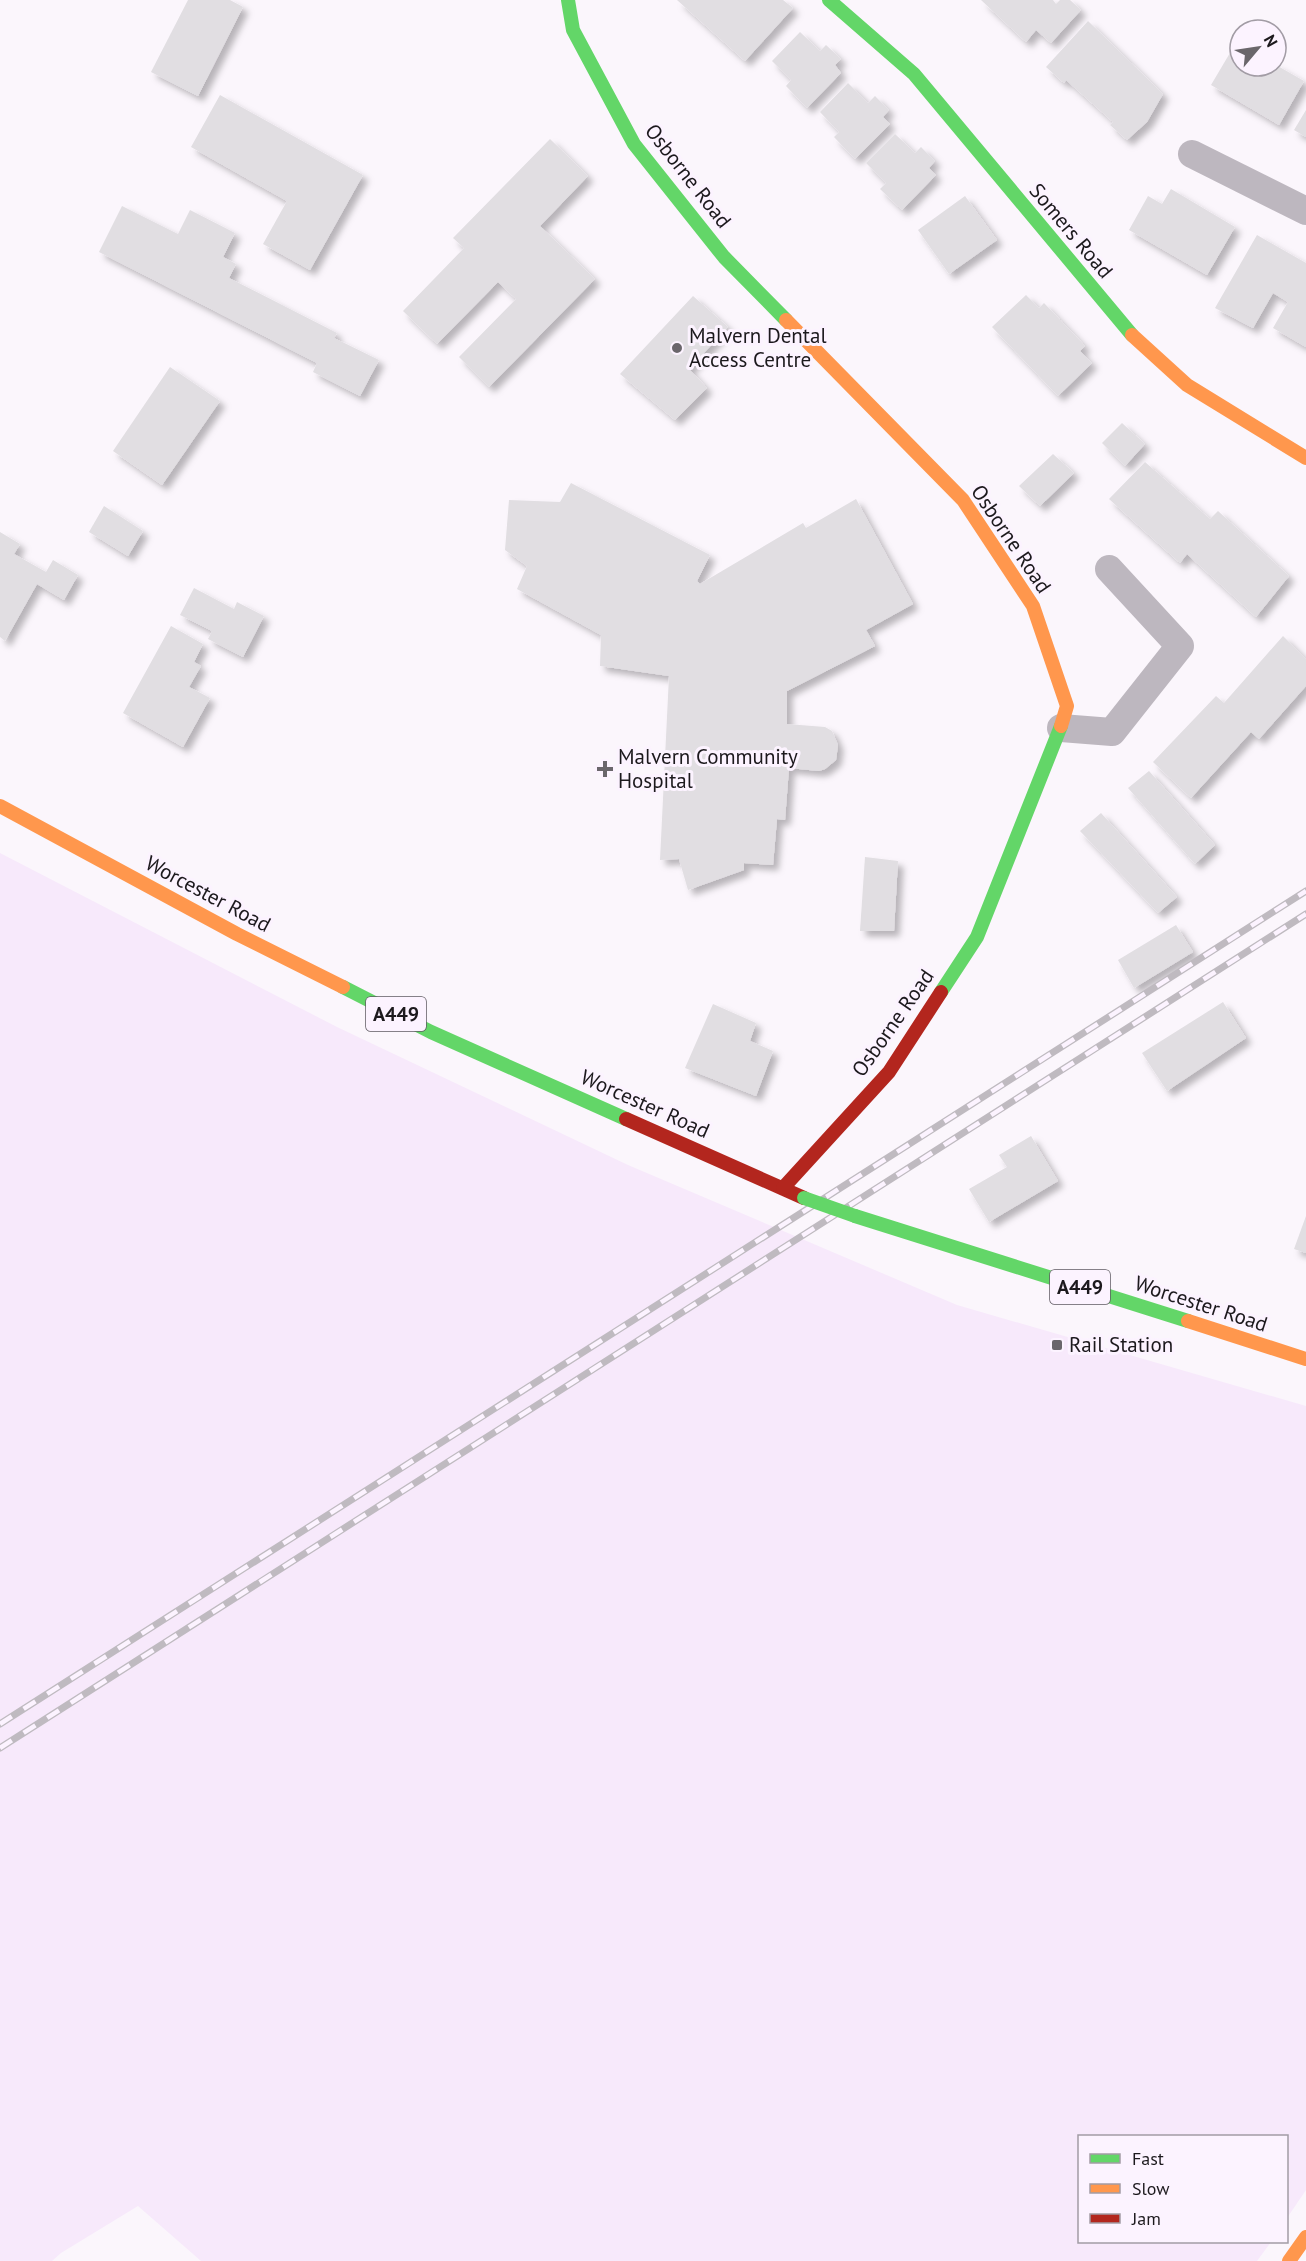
<svg xmlns="http://www.w3.org/2000/svg" width="1306" height="2261" font-family="'PT Sans',sans-serif">
  <style>
    .green { fill: #f7e9fb }
    .building { fill: #e1dee2; filter: url(#shadow) }
    .lines { fill: none; stroke-linecap: round; stroke-linejoin: round }
    .street { stroke: #bdb7bf; stroke-width: 28 }
    .fast { stroke: #63d668; stroke-width: 14 }
    .slow { stroke: #ff974d; stroke-width: 14 }
    .jam { stroke: #b3261e; stroke-width: 14 }
    .rail-casing { stroke: #bfbac0; stroke-width: 7 }
    .rail { stroke: #fcf3ff; stroke-width: 4.5; stroke-dasharray: 14; stroke-linecap: butt }
    .fast-bridge { stroke: #63d668; stroke-width: 14 }
    .poi-dot { fill: #6a666b; stroke: #fcf3ff; stroke-width: 2 }
    .labels { text-anchor: middle; stroke-width: 6; stroke-linejoin: round; paint-order: stroke }
    .shield { fill: #fcf3ff; stroke: #5f5a61; stroke-width: 1.5 }
    .shield-label { font-size: 20px; font-weight: bold; fill: #1c191d }
    .street-label { font-size: 21px; fill: #1c191d; stroke: #fcf3ff }
    .poi-label { font-size: 21px; fill: #1c191d; stroke: #fcf3ff; text-anchor: start }
  </style>
  <defs>
    <filter id="shadow"><feDropShadow dx="5.5" dy="5.5" stdDeviation="3" flood-color="#0004"/></filter>
  </defs>
  <rect width="100%" height="100%" fill="#fbf6fc"/>
  <path class="green" d="M 0,853 L 337,1027 L 628,1165 L 957,1305 L 1306,1406 L 1306,2190 L 1287,2218 L 1286,2136 L 1080,2136 L 1080,2242 L 1271,2242 L 1257,2261 L 201,2261 L 138,2206 L 61,2253 L 52,2261 L 0,2261 Z"/>
  <g class="building">
    <path d="M 188,0 L 230,0 L 243,7 L 198,96 L 151,72 Z"/>
    <path d="M 677,0 L 783,0 L 793,8 L 745,61 Z"/>
    <path d="M 981,0 L 1053,0 L 1056,4 L 1060,0 L 1070,0 L 1081,10 L 1051,43 L 1036,30 L 1026,42 Z"/>
    <path d="M 1088,21 L 1163,94 L 1147,122 L 1127,140 L 1110,125 L 1113,122 L 1066,80 L 1064,83 L 1046,67 Z"/>
    <path d="M 1248,21 L 1263,30 L 1243,30 Z"/>
    <path d="M 800,32 L 820,51 L 826,45 L 841,59 L 835,65 L 841,73 L 807,108 L 786,86 L 791,80 L 772,61 Z"/>
    <path d="M 1240,36 L 1240,66 L 1276,65 L 1304,81 L 1279,125 L 1211,85 Z"/>
    <path d="M 848,83 L 868,103 L 875,96 L 889,110 L 883,117 L 890,124 L 855,159 L 834,137 L 839,132 L 820,112 Z"/>
    <path d="M 220,95 L 363,175 L 310,270 L 263,244 L 287,201 L 191,147 Z"/>
    <path d="M 1306,110 L 1306,137 L 1294,130 Z"/>
    <path d="M 895,134 L 915,153 L 921,147 L 935,161 L 929,168 L 936,175 L 902,210 L 880,189 L 886,183 L 866,163 Z"/>
    <path d="M 550,139 L 588,176 L 540,226 L 595,279 L 489,387 L 459,357 L 516,299 L 498,282 L 437,344 L 403,311 L 464,248 L 453,238 Z"/>
    <path d="M 1171,189 L 1235,227 L 1207,275 L 1129,230 L 1148,196 L 1162,204 Z"/>
    <path d="M 965,196 L 997,240 L 949,274 L 918,230 Z"/>
    <path d="M 122,206 L 178,234 L 190,210 L 235,233 L 223,257 L 236,264 L 229,278 L 337,333 L 334,338 L 379,360 L 360,396 L 313,372 L 317,363 L 99,252 Z"/>
    <path d="M 1257,235 L 1306,263 L 1306,347 L 1273,328 L 1288,302 L 1273,293 L 1253,328 L 1215,308 Z"/>
    <path d="M 1026,295 L 1039,308 L 1044,303 L 1085,346 L 1080,351 L 1092,363 L 1058,396 L 992,327 Z"/>
    <path d="M 693,296 L 728,327 L 689,369 L 707,388 L 675,420 L 620,374 Z"/>
    <path d="M 170,367 L 220,401 L 162,485 L 113,451 Z"/>
    <path d="M 1122,423 L 1145,444 L 1125,466 L 1102,443 Z"/>
    <path d="M 1053,454 L 1074,473 L 1040,506 L 1019,486 Z"/>
    <path d="M 1145,462 L 1210,519 L 1218,511 L 1289,576 L 1256,617 L 1187,554 L 1180,563 L 1109,499 Z"/>
    <path d="M 571,483 L 710,555 L 697,581 L 700,584 L 803,523 L 806,528 L 856,499 L 913,604 L 866,630 L 875,646 L 787,691 L 787,724 L 825,727 L 832,731 L 838,745 L 836,760 L 825,769 L 819,771 L 789,768 L 785,820 L 777,819 L 773,865 L 744,863 L 744,870 L 688,890 L 679,859 L 660,860 L 669,676 L 600,666 L 601,635 L 517,589 L 527,566 L 505,550 L 509,500 L 560,502 Z"/>
    <path d="M 104,506 L 143,531 L 128,556 L 89,532 Z"/>
    <path d="M 0,532 L 20,544 L 14,554 L 46,572 L 53,560 L 78,575 L 64,600 L 37,584 L 5,641 L 0,637 Z"/>
    <path d="M 194,588 L 234,609 L 237,602 L 264,616 L 243,657 L 208,639 L 212,631 L 180,615 Z"/>
    <path d="M 171,626 L 203,644 L 194,662 L 201,666 L 189,687 L 210,698 L 183,747 L 123,713 Z"/>
    <path d="M 1283,636 L 1306,659 L 1306,686 L 1259,739 L 1251,732 L 1191,798 L 1153,762 L 1216,696 L 1224,703 Z"/>
    <path d="M 1149,771 L 1215,845 L 1195,864 L 1128,788 Z"/>
    <path d="M 1101,813 L 1177,897 L 1158,913 L 1080,831 Z"/>
    <path d="M 865,857 L 898,861 L 894,931 L 860,931 Z"/>
    <path d="M 1176,925 L 1193,952 L 1134,988 L 1118,960 Z"/>
    <path d="M 1223,1002 L 1246,1038 L 1167,1091 L 1142,1053 Z"/>
    <path d="M 713,1004 L 756,1023 L 750,1041 L 773,1051 L 756,1096 L 685,1068 Z"/>
    <path d="M 1031,1136 L 1058,1181 L 989,1222 L 969,1189 L 1007,1167 L 999,1155 Z"/>
    <path d="M 1306,1216 L 1306,1253 L 1294,1249 Z"/>
  </g>
  <g class="lines">
    <g class="street">
      <path d="M 1192,154 L 1306,211"/>
      <path d="M 1061,728 L 1112,732 L 1180,646 L 1109,569"/>
    </g>
    <g class="fast">
      <path d="M 568,0 L 573,30 L 634,144 L 724,257 L 786,320"/>
      <path d="M 829,0 L 914,74 L 1132,335"/>
      <path d="M 343,987 L 431,1032 L 626,1119"/>
      <path d="M 941,992 L 977,937 L 1061,726"/>
      <path d="M 855,1216 L 1188,1321"/>
    </g>
    <g class="slow">
      <path d="M 786,320 L 963,500 L 1033,606 L 1067,706 L 1061,726"/>
      <path d="M 1132,335 L 1187,385 L 1306,458"/>
      <path d="M 0,806 L 237,934 L 343,987"/>
      <path d="M 1188,1321 L 1306,1359"/>
      <path d="M 1289,2261 L 1306,2237"/>
    </g>
    <g class="jam">
      <path d="M 626,1119 L 804,1198"/>
      <path d="M 783,1188 L 889,1072 L 941,992"/>
    </g>
    <g class="rail-casing">
      <g id="rail">
        <path d="M 0,1724 L 1306,891"/>
        <path d="M 0,1748 L 1306,914"/>
      </g>
    </g>
    <use href="#rail" class="rail"/>
    <path class="fast-bridge" d="M 804,1198 L 855,1216"/>
  </g>
  <g class="poi-dot">
    <circle cx="677" cy="348" r="6"/>
    <path d="M602 760h6v6h6v6h-6v6h-6v-6h-6v-6h6z"/>
    <rect x="1051" y="1339" width="12" height="12" rx="3"/>
  </g>
  <g class="labels">
    <g class="shield">
      <rect x="366" y="997" width="60" height="34" rx="4.5"/>
      <rect x="1050" y="1270" width="60" height="34" rx="4.5"/>
    </g>
    <g class="shield-label">
      <text x="396" y="1021">A449</text>
      <text x="1080" y="1294">A449</text>
    </g>
    <g class="street-label">
      <text transform="translate(688 176) rotate(52)" y="7">Osborne Road</text>
      <text transform="translate(1071 231) rotate(50)" y="7">Somers Road</text>
      <text transform="translate(1011 539) rotate(56)" y="7">Osborne Road</text>
      <text transform="translate(208 894) rotate(28)" y="7">Worcester Road</text>
      <text transform="translate(893 1023) rotate(-55)" y="7">Osborne Road</text>
      <text transform="translate(645 1104) rotate(24)" y="7">Worcester Road</text>
      <text transform="translate(1201 1304) rotate(18)" y="7">Worcester Road</text>
    </g>
    <g class="poi-label">
      <text x="689" y="343">Malvern Dental<tspan x="689" dy="24">Access Centre</tspan></text>
      <text x="618" y="764">Malvern Community<tspan x="618" dy="24">Hospital</tspan></text>
      <text x="1069" y="1352">Rail Station</text>
    </g>
  </g>
  <rect x="1078" y="2135" width="210" height="108" fill="#fcf3ff" stroke="#a29ca5" stroke-width="1.5"/>
  <rect x="1090" y="2154" width="30" height="9" fill="#63d668" stroke="#a29ca5" stroke-width="1.5"/>
  <text x="1132" y="2165" font-size="18" fill="#1c191d">Fast</text>
  <rect x="1090" y="2184" width="30" height="9" fill="#ff974d" stroke="#a29ca5" stroke-width="1.5"/>
  <text x="1132" y="2195" font-size="18" fill="#1c191d">Slow</text>
  <rect x="1090" y="2214" width="30" height="9" fill="#b3261e" stroke="#a29ca5" stroke-width="1.5"/>
  <text x="1132" y="2225" font-size="18" fill="#1c191d">Jam</text>
  <g transform="translate(1258 48) rotate(61)"><circle r="28" fill="#fcf3ff" stroke="#a29ca5" stroke-width="1.5"/>
  <path d="M0-4.5L10 22L0 15L-10 22Z" fill="#6a666b"/>
  <text y="-9" font-size="16" font-weight="bold" text-anchor="middle" fill="#1c191d">N</text>
  </g>
</svg>
